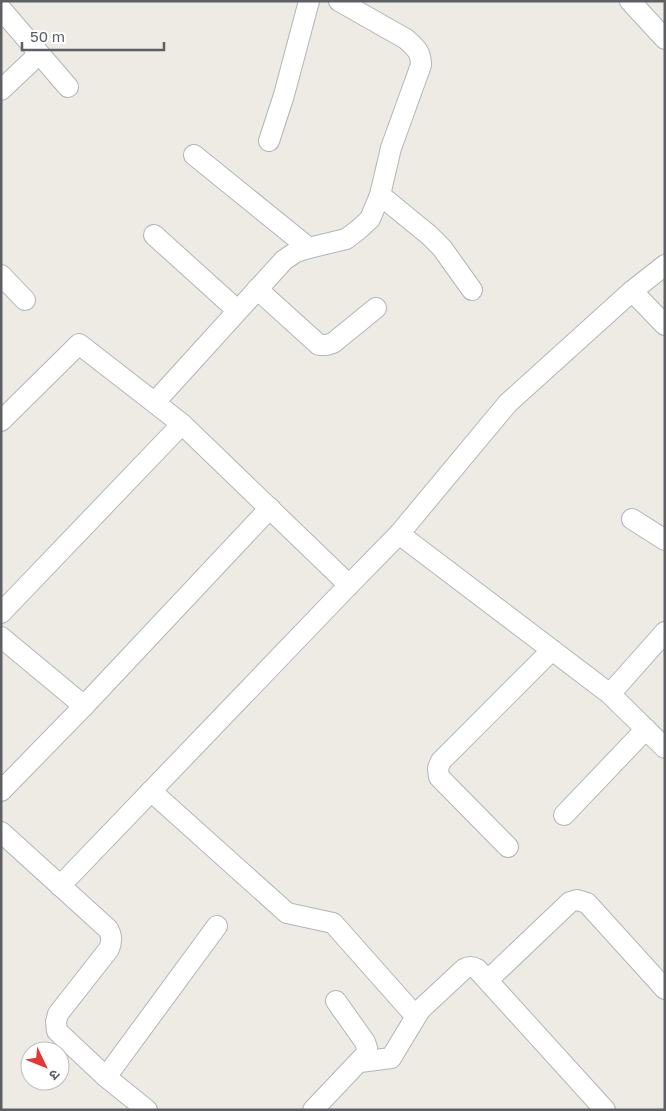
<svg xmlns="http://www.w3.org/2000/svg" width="666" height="1111" font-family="'Golos Text','Noto Sans Devanagari',sans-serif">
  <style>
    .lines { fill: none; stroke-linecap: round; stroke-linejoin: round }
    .minor-casing { stroke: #b1b5b9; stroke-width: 22 }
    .minor { stroke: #fff; stroke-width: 20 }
  </style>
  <rect width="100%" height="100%" fill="#eeebe4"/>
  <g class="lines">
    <g class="minor-casing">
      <g id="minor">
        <path d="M 630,1 L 665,39"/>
        <path d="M 1,9 L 68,87"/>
        <path d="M 1,90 L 39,54"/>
        <path d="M 269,141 L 284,95 L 309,1"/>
        <path d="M 194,155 L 309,248"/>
        <path d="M 380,195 L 429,235 L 442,248 L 472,290"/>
        <path d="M 154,235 L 237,310"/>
        <path d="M 1,275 L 25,300"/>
        <path d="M 257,289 L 319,345 L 326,345 L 333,343 L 376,308"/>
        <path d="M 632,291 L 665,325"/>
        <path d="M 155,402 L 284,260 L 296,252 L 309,248 L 346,239 L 358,230 L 370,219 L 380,195 L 391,148 L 421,65 C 421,52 416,48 406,39 L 339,1"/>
        <path d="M 1,421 L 79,344 L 182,424 L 349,585"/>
        <path d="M 632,519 L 665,540"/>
        <path d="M 399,534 L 610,694 L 665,748"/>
        <path d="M 1,613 L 182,424"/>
        <path d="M 1,637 L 84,706"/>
        <path d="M 610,694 L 665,632"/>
        <path d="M 1,791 L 84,706 L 270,508"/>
        <path d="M 151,791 L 287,913 L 333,923 L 411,1011 L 420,1010 L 464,969 C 469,966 472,966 477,969 L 605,1110"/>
        <path d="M 564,815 L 646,729"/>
        <path d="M 1,832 L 108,929 C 112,936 112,941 109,949 L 58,1014 L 56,1022 L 57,1031 L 106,1077 L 147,1110"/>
        <path d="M 508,847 L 439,777 L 438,768 L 441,761 L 552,650"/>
        <path d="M 60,886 L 349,585 L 399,534 L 508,403 L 632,291 L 665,265"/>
        <path d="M 488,980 L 570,902 L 577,900 L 587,903 L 665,989"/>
        <path d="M 360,1062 L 391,1058 L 420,1010"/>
        <path d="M 106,1077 L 217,926"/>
        <path d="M 313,1110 L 366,1054 L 367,1048 L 365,1042 L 336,1001"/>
      </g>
    </g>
    <use href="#minor" class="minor"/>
  </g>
  <rect width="666" height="1111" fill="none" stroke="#5c6064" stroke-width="5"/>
  <g transform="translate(45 1066) rotate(133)"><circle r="24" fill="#ffffff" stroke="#bebfc1"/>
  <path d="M0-4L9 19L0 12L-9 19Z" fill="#e63632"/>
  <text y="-8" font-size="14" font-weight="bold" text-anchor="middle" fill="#5c6064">उ</text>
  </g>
  <path d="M22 42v8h142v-8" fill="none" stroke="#5c6064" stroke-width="2.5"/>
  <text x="30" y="42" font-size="15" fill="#5c6064" stroke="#ffffff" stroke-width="4" paint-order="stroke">50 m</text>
</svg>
